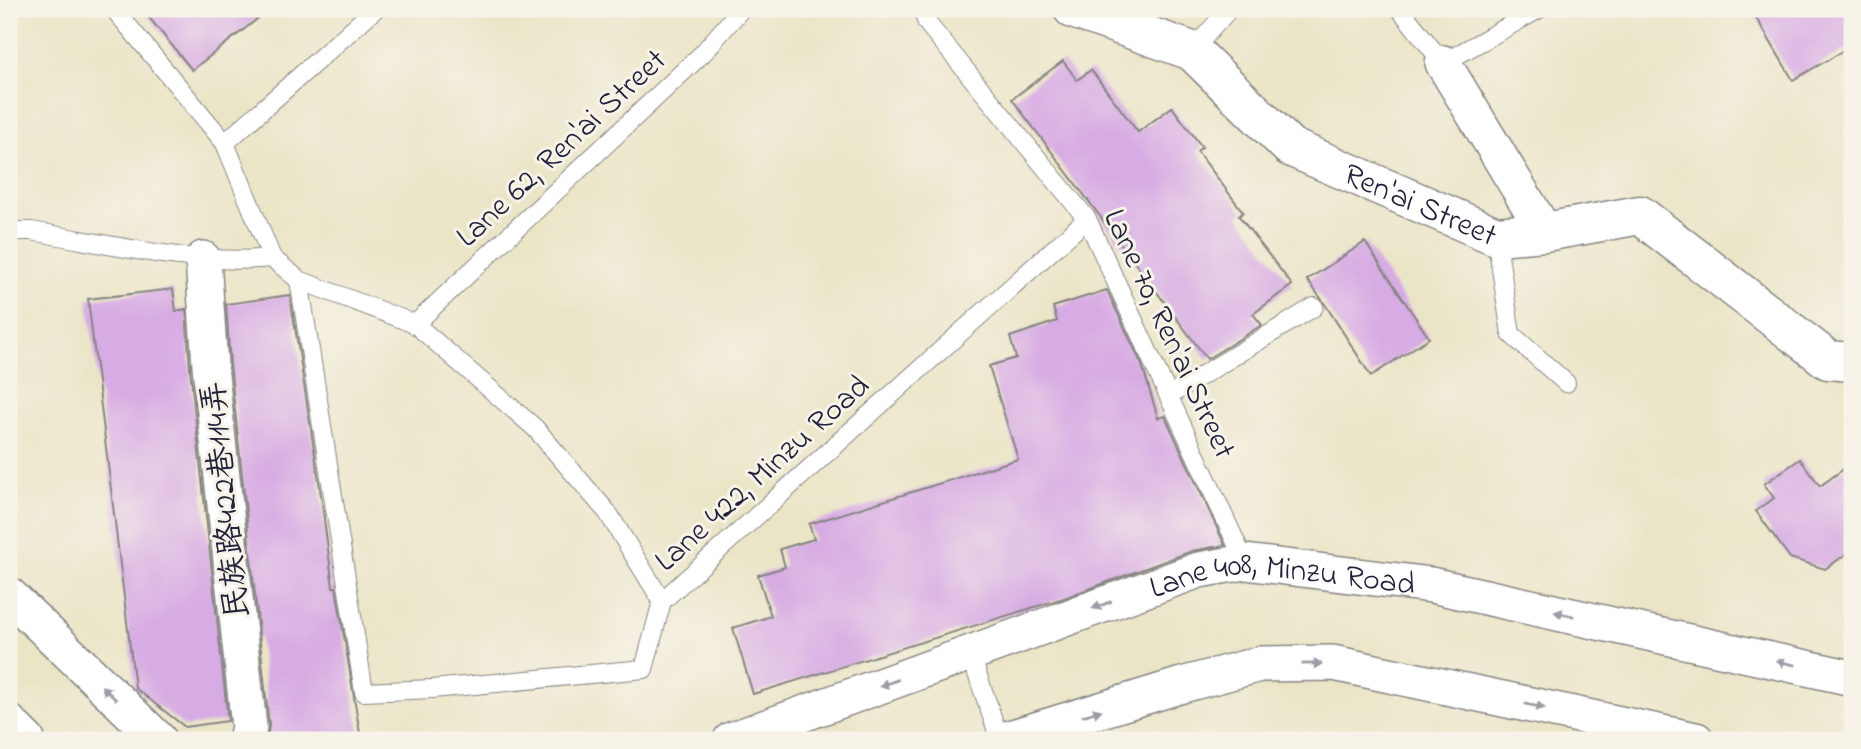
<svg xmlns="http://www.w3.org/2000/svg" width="1861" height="749" font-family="'Indie Flower','LXGW WenKai TC',sans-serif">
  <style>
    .building { fill: #d7abe3 }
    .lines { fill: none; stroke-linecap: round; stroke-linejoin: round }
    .service-casing { stroke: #868482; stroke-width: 20 }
    .minor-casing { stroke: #868482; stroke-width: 38 }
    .tertiary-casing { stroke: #868482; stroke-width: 41 }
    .service { stroke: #fff; stroke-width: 18 }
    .minor { stroke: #fff; stroke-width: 35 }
    .tertiary { stroke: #fff; stroke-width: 38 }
    .oneway { fill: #9c9ca7 }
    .labels { text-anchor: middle; stroke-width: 6; stroke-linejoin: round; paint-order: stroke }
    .street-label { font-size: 32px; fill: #22223b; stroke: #f7f3e8 }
  </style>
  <rect width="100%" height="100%" fill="#f7f3e8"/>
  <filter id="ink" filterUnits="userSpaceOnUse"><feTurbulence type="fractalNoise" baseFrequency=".0143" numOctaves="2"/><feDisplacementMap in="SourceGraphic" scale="14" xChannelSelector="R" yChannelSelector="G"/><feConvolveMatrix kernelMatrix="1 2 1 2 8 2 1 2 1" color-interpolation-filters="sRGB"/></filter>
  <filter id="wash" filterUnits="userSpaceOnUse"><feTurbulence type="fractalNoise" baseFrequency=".00686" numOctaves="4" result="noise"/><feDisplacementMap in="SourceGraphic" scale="28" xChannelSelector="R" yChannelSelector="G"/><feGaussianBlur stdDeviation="1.57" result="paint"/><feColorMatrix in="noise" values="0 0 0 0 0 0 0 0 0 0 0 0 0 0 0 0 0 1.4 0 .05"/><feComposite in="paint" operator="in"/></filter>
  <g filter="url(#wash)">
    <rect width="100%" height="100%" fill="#ebe5c8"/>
    <g id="blocks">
      <g class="building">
        <path d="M 142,9 L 270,9 L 192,70 Z"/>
        <path d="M 1751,9 L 1852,9 L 1852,46 L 1793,80 Z"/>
        <path d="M 1063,61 L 1077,80 L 1091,70 L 1138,132 L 1172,107 L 1202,147 L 1197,151 L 1243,212 L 1239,216 L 1292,285 L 1253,314 L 1262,325 L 1207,359 L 1012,99 Z"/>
        <path d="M 1365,242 L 1429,338 L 1371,376 L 1323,301 L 1307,280 Z"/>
        <path d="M 173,289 L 176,311 L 186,309 L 190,368 L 228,721 L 185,727 L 135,688 L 88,299 Z"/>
        <path d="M 1107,290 L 1142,365 L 1158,418 L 1165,416 L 1225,545 L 1192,551 L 1064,598 L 753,694 L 733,628 L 771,616 L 758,575 L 785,567 L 780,549 L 814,539 L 809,524 L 1018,459 L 989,366 L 1016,358 L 1010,337 L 1057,321 L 1053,307 Z"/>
        <path d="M 290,295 L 319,481 L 333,587 L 336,587 L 361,740 L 267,740 L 269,725 L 230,364 L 226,304 Z"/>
        <path d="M 1800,459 L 1820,486 L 1852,463 L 1852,550 L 1825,569 L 1790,558 L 1756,511 L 1774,498 L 1764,484 Z"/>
      </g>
    </g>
  </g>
  <g filter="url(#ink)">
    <use href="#blocks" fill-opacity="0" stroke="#868482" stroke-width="2"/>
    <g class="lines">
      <g class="service-casing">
        <g id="service">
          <path d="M 114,9 L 225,143 L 272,258"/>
          <path d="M 922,9 L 927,23 L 1087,219 L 1245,562"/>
          <path d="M 1400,9 L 1443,63 L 1539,9"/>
          <path d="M 1192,51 L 1229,9"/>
          <path d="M 225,143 L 375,9"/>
          <path d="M 9,231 L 31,231 C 109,244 193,266 272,258 L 299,280 L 415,324 L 535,428 L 608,513 L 662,601 L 1087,219"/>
          <path d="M 1496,236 L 1511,334 L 1566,383"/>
          <path d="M 299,280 L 364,692 L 432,689 L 644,669 L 662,601"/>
          <path d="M 415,324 L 703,53 L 741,9"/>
          <path d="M 1170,395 L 1314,307"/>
          <path d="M 970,653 L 1000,740"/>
        </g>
      </g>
      <g class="minor-casing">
        <g id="minor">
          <path d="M 1443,63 L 1545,232"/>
          <path d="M 203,259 L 210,366 L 249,727 L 246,740"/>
          <path d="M 9,595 L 159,740"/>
          <path d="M 9,722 L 27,740"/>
          <path id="s1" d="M 731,740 L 1199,570 L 1245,562 L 1431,585 L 1852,678"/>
          <path d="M 1003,740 L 1182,685 L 1260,664 L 1333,663 L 1696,740"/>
        </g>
      </g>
      <g class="tertiary-casing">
        <g id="tertiary">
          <path id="s2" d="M 1073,9 L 1192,51 L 1290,147 L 1496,236 L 1545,232 L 1640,215 L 1828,360 L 1852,362"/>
        </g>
      </g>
      <use href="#service" class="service"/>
      <use href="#minor" class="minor"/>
      <use href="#tertiary" class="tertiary"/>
    </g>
    <defs><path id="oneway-solid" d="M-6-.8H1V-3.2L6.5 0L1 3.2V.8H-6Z" transform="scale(1.75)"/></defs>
    <g class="oneway">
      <use href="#oneway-solid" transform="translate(1102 605) rotate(160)"/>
      <use href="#oneway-solid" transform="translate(1564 614) rotate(-167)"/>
      <use href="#oneway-solid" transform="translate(1786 663) rotate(-167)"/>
      <use href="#oneway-solid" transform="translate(1312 664) rotate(-1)"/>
      <use href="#oneway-solid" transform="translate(889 683) rotate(160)"/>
      <use href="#oneway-solid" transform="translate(109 693) rotate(-136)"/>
      <use href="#oneway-solid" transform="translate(1535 706) rotate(12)"/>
      <use href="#oneway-solid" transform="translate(1092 713) rotate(-17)"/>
    </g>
  </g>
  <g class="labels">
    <g class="street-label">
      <text transform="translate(560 147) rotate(-43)" y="11">Lane 62, Ren'ai Street</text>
      <text dy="11" stroke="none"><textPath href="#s2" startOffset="406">Ren'ai Street</textPath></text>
      <text transform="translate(1171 333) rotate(65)" y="11">Lane 70, Ren'ai Street</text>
      <text transform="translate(761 472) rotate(-42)" y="11">Lane 422, Minzu Road</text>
      <text transform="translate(224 500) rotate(-96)" y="11">民族路422巷114弄</text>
      <text dy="11" stroke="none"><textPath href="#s1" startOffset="581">Lane 408, Minzu Road</textPath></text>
    </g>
  </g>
  <rect width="1861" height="749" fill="none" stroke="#f7f3e8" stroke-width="35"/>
</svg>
